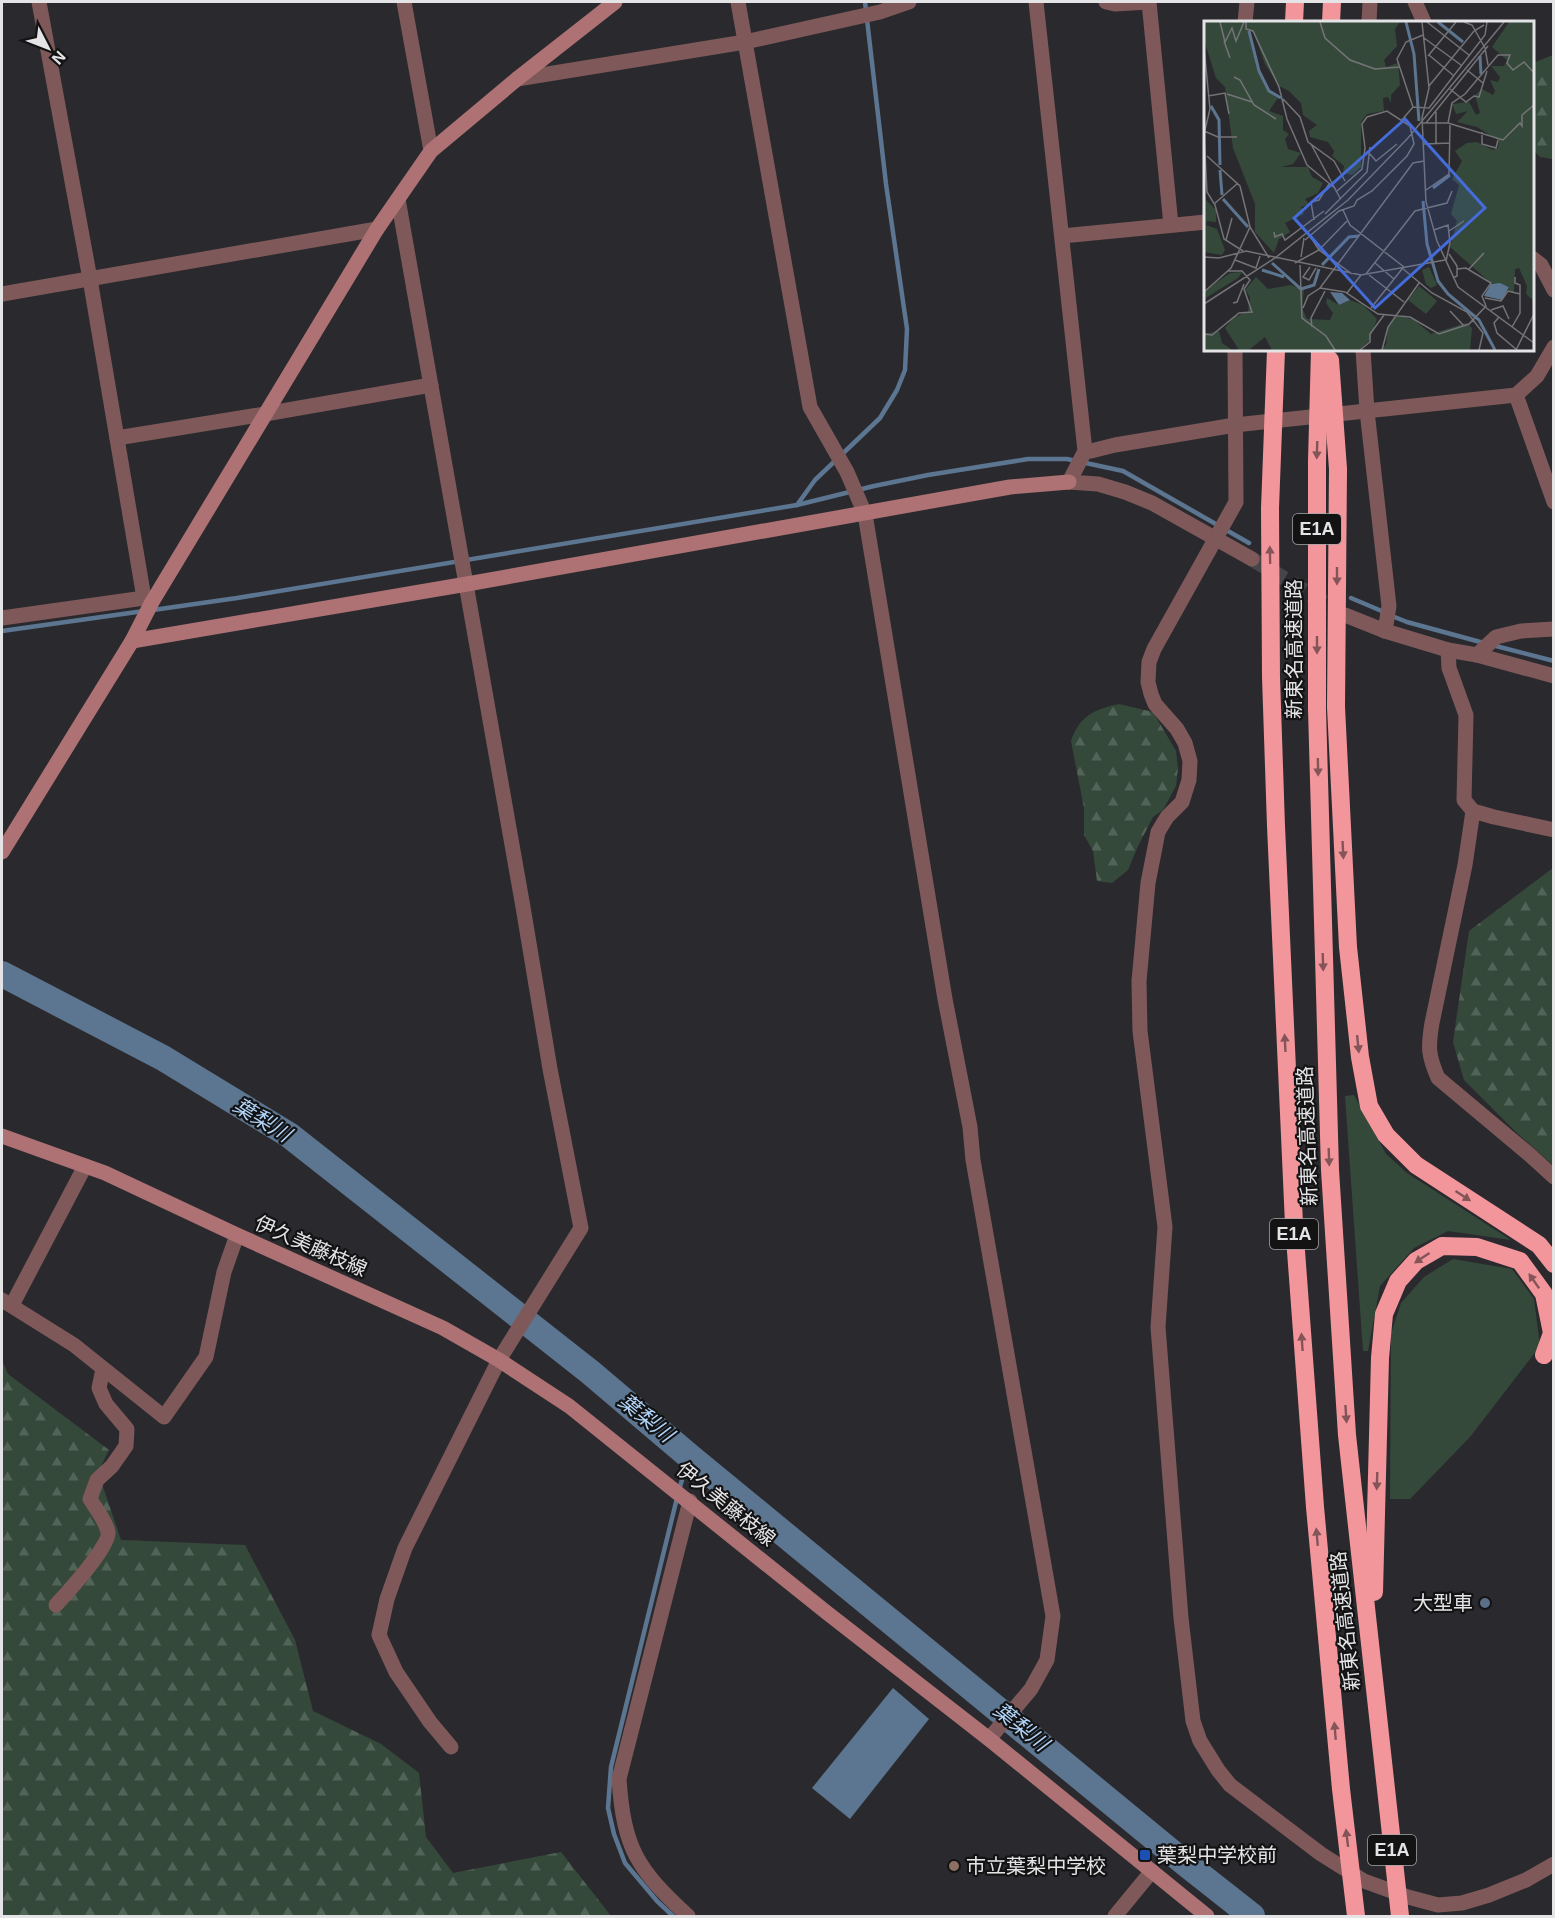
<svg xmlns="http://www.w3.org/2000/svg" width="1555" height="1918" font-family="Arial,'Noto Sans JP',sans-serif">
  <style>
    .grass { fill: #35493b }
    .forest { fill: url(#forest-firs) }
    .water { fill: #5c7590 }
    .lines { fill: none; stroke-linecap: round; stroke-linejoin: round }
    .stream { stroke: #5c7590; stroke-width: 4.5 }
    .river { stroke: #5c7590; stroke-width: 26 }
    .street-tunnel { stroke: #46464a; stroke-width: 15; stroke-dasharray: 15 8; stroke-linecap: butt }
    .street { stroke: #7f595a; stroke-width: 15 }
    .secondary { stroke: #ae7275; stroke-width: 15 }
    .highway { stroke: #f3969b; stroke-width: 18 }
    .oneway { fill: #835458 }
    .service-dot { fill: #5c6f8a; stroke: #131314; stroke-width: 2 }
    .transit-dot { fill: #1a4fb4; stroke: #131314; stroke-width: 2 }
    .education-dot { fill: #8d6e63; stroke: #131314; stroke-width: 2 }
    .labels { text-anchor: middle; stroke-width: 4.5; stroke-linejoin: round; paint-order: stroke }
    .shield { fill: #131314; stroke: #a5a5a8; stroke-width: 1.5 }
    .shield-label { font-size: 18px; font-weight: bold; fill: #e4e4e7 }
    .street-label { font-size: 20px; fill: #e4e4e7; stroke: #131314 }
    .poi-label { font-size: 20px; fill: #e4e4e7; stroke: #131314; text-anchor: start }
    .water-label { font-size: 21px; font-style: italic; fill: #b0d3f9; stroke: #131314 }
    .inset-river { fill: none; stroke: #5c7590; stroke-width: 3 }
    .inset-road { fill: none; stroke: #747478; stroke-width: 1.5 }
    .view { fill: #456cdb; fill-opacity: 0.15; stroke: #456cdb; stroke-width: 3 }
    .inset-edge { fill: none; stroke: #e4e4e7; stroke-width: 3 }
  </style>
  <defs>
    <pattern id="forest-firs" width="22" height="20" patternUnits="userSpaceOnUse" patternTransform="scale(1.5)"><rect width="22" height="20" fill="#35493b"/><path d="M5 1l3.5 6h-7zM16 11l3.5 6h-7z" fill="#526357"/></pattern>
  </defs>
  <rect width="100%" height="100%" fill="#2a2a2e"/>
  <g class="grass">
    <path d="M 1354,1095 L 1386,1154 L 1407,1173 L 1511,1240 L 1448,1231 L 1414,1248 L 1380,1286 L 1368,1351 L 1363,1351 L 1345,1096 Z"/>
    <path d="M 1453,1259 L 1512,1269 L 1534,1299 L 1540,1346 L 1470,1437 L 1410,1499 L 1390,1499 L 1391,1334 L 1401,1303 L 1424,1277 Z"/>
  </g>
  <g class="forest">
    <path d="M 1553,55 L 1553,159 L 1540,157 L 1532,149 L 1533,63 Z"/>
    <path d="M 1119,704 L 1153,712 L 1176,751 L 1178,768 L 1176,786 L 1163,810 L 1153,817 L 1138,846 L 1128,870 L 1112,883 L 1097,881 L 1093,851 L 1084,835 L 1084,808 L 1071,741 C 1079,716 1095,709 1119,704 Z"/>
    <path d="M 1553,868 L 1553,1165 L 1516,1132 L 1464,1080 L 1453,1042 L 1469,931 Z"/>
    <path d="M 2,1360 L 8,1374 L 109,1450 L 98,1472 L 121,1540 L 245,1545 L 295,1640 L 313,1711 L 381,1744 L 419,1773 L 426,1837 L 453,1873 L 561,1852 L 611,1916 L 2,1916 Z"/>
  </g>
  <path class="water" d="M 893,1688 L 929,1719 L 850,1819 L 812,1788 Z"/>
  <g class="lines">
    <g class="stream">
      <path d="M 797,505 L 815,480 L 880,418 L 897,390 L 905,370 L 907,329 L 886,184 L 865,2"/>
      <path d="M 1351,598 L 1384,612"/>
      <path d="M 153,610 L 237,598 L 797,505 L 874,486 L 928,475 L 1028,459 L 1067,459 L 1123,471 L 1249,543"/>
      <path d="M 1392,616 L 1407,622 L 1484,643"/>
      <path d="M 2,631 L 144,611"/>
      <path d="M 1492,645 L 1554,661"/>
      <path d="M 679,1490 L 689,1456"/>
      <path d="M 673,1916 L 657,1901 L 625,1863 L 614,1834 L 608,1808 L 611,1767 L 677,1498"/>
    </g>
    <path class="river" d="M 2,974 L 163,1058 L 289,1135 L 590,1372 L 689,1456 L 1186,1864 L 1252,1916"/>
    <path class="street-tunnel" d="M 1252,559 L 1326,604"/>
    <g class="street">
      <path d="M 39,2 L 90,279 L 144,598"/>
      <path d="M 404,2 L 431,151"/>
      <path d="M 738,2 L 810,407 L 847,472 L 865,514 L 945,999 L 970,1127 L 973,1160 L 1053,1616 L 1047,1660 L 1031,1689 L 989,1739"/>
      <path d="M 1036,2 L 1085,451 L 1069,482 L 1098,484 L 1125,492 L 1152,503 L 1252,559"/>
      <path d="M 1106,2 L 1115,4 L 1148,2"/>
      <path d="M 1149,2 L 1171,225"/>
      <path d="M 1415,2 L 1424,22"/>
      <path d="M 1245,22 L 1247,2"/>
      <path d="M 1369,22 L 1370,2"/>
      <path d="M 517,79 L 745,42 L 880,12 L 909,2"/>
      <path d="M 398,199 L 523,907 L 550,1069 L 581,1228 L 499,1360 L 405,1548 L 387,1599 L 379,1635 L 396,1672 L 430,1722 L 451,1747"/>
      <path d="M 1062,236 L 1206,222"/>
      <path d="M 1532,258 L 1541,265 L 1554,290"/>
      <path d="M 2,294 L 377,229"/>
      <path d="M 1235,350 L 1236,502 L 1154,649 L 1149,662 L 1148,682 L 1151,694 L 1155,704 L 1177,729 L 1185,743 L 1190,761 L 1189,780 L 1182,802 L 1167,817 L 1158,832 L 1148,883 L 1139,981 L 1140,1031 L 1165,1227 L 1158,1327 L 1181,1618 L 1193,1721 L 1200,1741 L 1218,1770 L 1230,1785 L 1321,1854 L 1364,1881 L 1408,1897 L 1438,1905 L 1462,1903 L 1489,1895 L 1526,1880 L 1554,1864"/>
      <path d="M 1363,350 L 1367,411 L 1389,606 L 1385,631"/>
      <path d="M 1516,395 L 1554,502"/>
      <path d="M 117,438 L 265,414 L 431,385"/>
      <path d="M 1085,451 L 1091,451 L 1115,445 L 1235,425 L 1516,395 L 1537,376 L 1554,347"/>
      <path d="M 1345,615 L 1385,631 L 1448,650 L 1477,655 L 1554,676"/>
      <path d="M 2,618 L 144,598 L 152,602"/>
      <path d="M 1448,650 L 1449,668 L 1466,715 L 1464,800 L 1473,811 L 1494,817 L 1554,830"/>
      <path d="M 1477,655 L 1496,637 L 1521,631 L 1554,629"/>
      <path d="M 1473,811 L 1465,865 L 1432,1023 C 1428,1047 1428,1055 1438,1078 L 1531,1156 L 1554,1177"/>
      <path d="M 2,1300 L 74,1345 L 164,1417 L 206,1357 L 224,1272 L 237,1235"/>
      <path d="M 12,1305 L 85,1166"/>
      <path d="M 56,1605 C 66,1594 111,1545 108,1532 C 106,1521 96,1509 90,1499 L 97,1480 L 112,1466 L 126,1446 L 127,1429 L 106,1404 L 99,1388 L 103,1369"/>
      <path d="M 688,1916 C 637,1869 624,1849 619,1779 L 690,1501"/>
      <path d="M 1115,1916 L 1152,1871"/>
    </g>
    <g class="secondary">
      <path d="M 132,641 L 467,584 L 1010,487 L 1069,482"/>
      <path d="M 2,852 L 132,641 L 152,602 L 377,229 L 431,151 L 517,79 L 615,2"/>
      <path d="M 2,1136 L 105,1173 L 237,1235 L 443,1328 L 499,1360 L 569,1406 L 826,1612 L 989,1739 L 1207,1916"/>
    </g>
    <g class="highway">
      <path d="M 1294,22 L 1295,2"/>
      <path d="M 1331,22 L 1332,2"/>
      <path d="M 1276,350 L 1270,508 L 1271,677 L 1276,826 L 1294,1224 L 1315,1507 L 1341,1789 L 1356,1916"/>
      <path d="M 1320,350 L 1317,461 L 1317,709 L 1330,1170 L 1347,1435 L 1400,1916"/>
      <path d="M 1330,360 L 1338,469 L 1336,707 L 1348,947 L 1360,1057 L 1369,1106 L 1386,1135 L 1416,1165 L 1539,1245 L 1554,1264"/>
      <path d="M 1374,1592 L 1380,1358 L 1384,1314 L 1398,1281 L 1416,1261 L 1442,1246 L 1477,1247 L 1520,1261 L 1544,1294 L 1552,1333 L 1544,1355"/>
    </g>
  </g>
  <defs><path id="oneway-solid" d="M-6-.8H1V-3.2L6.5 0L1 3.2V.8H-6Z" transform="scale(1.5)"/></defs>
  <g class="oneway">
    <use href="#oneway-solid" transform="translate(1317 450) rotate(92)"/>
    <use href="#oneway-solid" transform="translate(1270 555) rotate(-91)"/>
    <use href="#oneway-solid" transform="translate(1337 576) rotate(90)"/>
    <use href="#oneway-solid" transform="translate(1317 645) rotate(90)"/>
    <use href="#oneway-solid" transform="translate(1318 767) rotate(89)"/>
    <use href="#oneway-solid" transform="translate(1343 850) rotate(87)"/>
    <use href="#oneway-solid" transform="translate(1323 962) rotate(88)"/>
    <use href="#oneway-solid" transform="translate(1285 1043) rotate(-93)"/>
    <use href="#oneway-solid" transform="translate(1358 1044) rotate(84)"/>
    <use href="#oneway-solid" transform="translate(1329 1157) rotate(88)"/>
    <use href="#oneway-solid" transform="translate(1463 1196) rotate(33)"/>
    <use href="#oneway-solid" transform="translate(1422 1258) rotate(146)"/>
    <use href="#oneway-solid" transform="translate(1534 1281) rotate(-125)"/>
    <use href="#oneway-solid" transform="translate(1302 1342) rotate(-94)"/>
    <use href="#oneway-solid" transform="translate(1346 1414) rotate(86)"/>
    <use href="#oneway-solid" transform="translate(1377 1481) rotate(92)"/>
    <use href="#oneway-solid" transform="translate(1317 1537) rotate(-95)"/>
    <use href="#oneway-solid" transform="translate(1335 1731) rotate(-95)"/>
    <use href="#oneway-solid" transform="translate(1347 1838) rotate(-97)"/>
  </g>
  <circle class="service-dot" cx="1485" cy="1603" r="6"/>
  <rect class="transit-dot" x="1139" y="1849" width="12" height="12" rx="3"/>
  <circle class="education-dot" cx="954" cy="1866" r="6"/>
  <g class="labels">
    <g class="shield">
      <rect x="1293" y="514" width="48" height="30" rx="4.5"/>
      <rect x="1270" y="1219" width="48" height="30" rx="4.5"/>
      <rect x="1368" y="1835" width="48" height="30" rx="4.5"/>
    </g>
    <g class="shield-label">
      <text x="1317" y="535">E1A</text>
      <text x="1294" y="1240">E1A</text>
      <text x="1392" y="1856">E1A</text>
    </g>
    <g class="street-label">
      <text transform="translate(1294 649) rotate(-90)" y="7">新東名高速道路</text>
      <text transform="translate(1307 1136) rotate(-92)" y="7">新東名高速道路</text>
      <text transform="translate(311 1246) rotate(24)" y="7">伊久美藤枝線</text>
      <text transform="translate(726 1504) rotate(39)" y="7">伊久美藤枝線</text>
      <text transform="translate(1345 1621) rotate(-96)" y="7">新東名高速道路</text>
    </g>
    <g class="poi-label">
      <text x="1473" y="1610" text-anchor="end">大型車</text>
      <text x="1157" y="1862">葉梨中学校前</text>
      <text x="966" y="1873">市立葉梨中学校</text>
    </g>
    <g class="water-label">
      <text transform="translate(262 1120) rotate(32)" y="7">葉梨川</text>
      <text transform="translate(646 1418) rotate(39)" y="7">葉梨川</text>
      <text transform="translate(1021 1727) rotate(39)" y="7">葉梨川</text>
    </g>
  </g>
  <g transform="translate(1204 21)">
    <rect width="330" height="330" fill="#2a2a2e"/>
    <path d="M 225,246 L 233,264 L 227,267 L 222,263 L 218,249 ZM 215,265 L 233,280 L 222,293 L 204,279 Z" fill="#35493b"/>
    <path d="M 0,1 L 196,1 L 191,8 L 193,25 L 180,39 L 182,46 L 194,42 L 196,64 L 187,74 L 187,82 L 184,76 L 179,77 L 180,90 L 163,93 L 157,101 L 157,146 L 148,154 L 139,152 L 140,145 L 128,135 L 130,130 L 124,121 L 106,116 L 105,110 L 113,104 L 99,94 L 97,82 L 85,70 L 75,65 L 61,43 L 49,10 L 44,11 L 54,50 L 65,69 L 74,77 L 65,90 L 79,95 L 79,109 L 85,113 L 81,118 L 84,128 L 97,132 L 89,143 L 77,146 L 104,146 L 108,156 L 119,162 L 114,172 L 101,178 L 105,183 L 97,186 L 100,193 L 81,202 L 86,211 L 75,218 L 70,232 L 51,211 L 51,183 L 29,127 L 21,66 L 12,57 L 0,19 ZM 305,1 L 330,1 L 330,280 L 322,273 L 323,265 L 315,247 L 311,248 L 310,272 L 304,270 L 305,265 L 287,262 L 246,226 L 253,200 L 247,193 L 255,164 L 248,158 L 258,140 L 251,130 L 263,122 L 273,121 L 289,129 L 294,127 L 295,120 L 273,106 L 253,101 L 264,90 L 252,93 L 248,83 L 265,81 L 272,94 L 276,92 L 271,74 L 278,68 L 289,74 L 291,70 L 286,59 L 294,61 L 296,56 L 287,45 L 300,45 L 303,39 L 288,26 ZM 0,177 L 12,189 L 12,201 L 3,200 L 2,204 L 13,208 L 21,229 L 18,234 L 0,231 ZM 38,251 L 34,257 L 0,278 L 0,272 L 9,264 L 26,252 ZM 52,256 L 64,268 L 87,264 L 100,269 L 98,287 L 103,298 L 126,299 L 129,292 L 122,282 L 123,277 L 135,284 L 146,279 L 159,284 L 173,298 L 165,320 L 155,329 L 68,329 L 61,316 L 45,329 L 35,329 L 21,307 L 30,296 L 44,291 L 46,276 L 41,269 ZM 193,294 L 210,299 L 227,313 L 262,302 L 268,307 L 266,329 L 176,329 L 182,324 L 184,307 ZM 15,310 L 18,322 L 28,329 L 0,329 L 0,313 Z" fill="#35493b"/>
    <path d="M 296,262 L 305,266 L 298,279 L 280,275 L 287,263 ZM 126,271 L 138,272 L 146,279 L 135,284 Z" fill="#5c7590"/>
    <path class="inset-river" d="M 202,1 L 210,33 L 215,100M 234,1 L 259,21M 45,10 L 55,50 L 65,70 L 77,77M 276,35 L 277,53M 7,85 L 15,99 L 16,144M 16,149 L 18,174M 229,167 L 246,154M 19,178 L 44,206M 219,180 L 223,223 L 234,260 L 244,273 L 275,299 L 291,329M 68,242 L 97,268 L 110,264 L 115,248M 118,244 L 145,216 L 155,215M 58,249 L 80,256"/>
    <path class="inset-road" d="M 16,1 L 21,21M 42,1 L 42,8 L 49,10 L 75,66 L 83,98 L 103,144 L 132,168M 116,1 L 121,17 L 146,39 L 171,48 L 196,46M 218,1 L 225,67 L 218,97 L 222,181 L 233,220 L 254,266 L 330,322M 223,1 L 265,34M 260,1 L 268,4 L 281,27 L 284,44M 220,17 L 257,44M 20,20 L 26,37M 21,21 L 28,7 L 32,20 L 40,1M 0,27 L 6,88 L 0,113 L 3,171 L 11,184 L 20,218 L 39,230M 225,34 L 250,55M 224,35 L 252,1M 263,49 L 279,62M 30,56 L 36,59 L 50,84 L 72,98M 225,65 L 270,10 L 280,4M 246,68 L 262,81 L 270,75 L 275,76 L 283,50M 23,73 L 48,81M 4,75 L 21,72 L 25,93M 79,78 L 96,96 L 104,121 L 130,140 L 141,160M 209,86 L 193,38 L 202,21 L 219,14M 197,100 L 209,86 L 225,87 L 281,14 L 283,1M 218,102 L 244,102 L 248,82 L 261,73 L 294,34 L 306,34 L 303,42 L 309,49 L 320,41 L 330,52M 222,102 L 284,25M 244,102 L 299,119 L 316,102 L 318,105 L 318,94 L 330,84M 0,110 L 14,116 L 33,116M 278,111 L 278,123 L 292,127 L 294,119M 107,123 L 136,177M 220,123 L 246,122M 232,123 L 232,91M 165,132 L 172,140 L 193,123M 3,135 L 36,165 L 46,206 L 65,237M 222,169 L 245,153 L 246,104M 10,183 L 34,162M 139,189 L 146,204 L 200,246M 121,193 L 163,151 L 166,126M 110,199 L 107,181 L 115,179 L 125,163M 230,209 L 244,204 L 246,222 L 242,240M 245,210 L 260,200M 70,211 L 71,216 L 78,213 L 81,219 L 120,190M 106,215 L 115,229 L 148,253M 22,219 L 28,197M 101,219 L 135,190 L 150,185 L 153,179 L 168,170 L 203,135 L 210,123 L 206,105 L 183,90 L 163,96 L 158,103 L 161,127 L 158,148 L 133,170M 245,233 L 253,245 L 253,255 L 249,257M 0,236 L 15,237 L 42,230 L 157,254 L 241,239M 97,236 L 100,217M 31,239 L 52,247 L 56,235M 91,242 L 115,229 L 143,200M 171,242 L 190,258M 96,244 L 98,297 L 122,315 L 131,329M 106,246 L 99,256 L 105,259 L 112,247M 198,247 L 228,272 L 263,291 L 279,312 L 275,329M 264,249 L 280,232M 162,253 L 211,190 L 243,182 L 248,170M 165,254 L 200,281M 116,267 L 141,271 L 174,293 L 206,296 L 235,313 L 265,303 L 282,285 L 278,275 L 287,262 L 262,247 L 253,248M 0,271 L 27,247 L 46,206M 143,272 L 157,254M 281,277 L 297,280 L 304,270 L 316,273M 29,282 L 33,281 L 40,263M 0,283 L 71,237 L 144,179 L 204,117 L 300,1M 99,287 L 104,275 L 116,267 L 209,142 L 220,140M 167,287 L 198,248M 287,289 L 299,285 L 305,298M 246,290 L 260,305M 295,296 L 290,302 L 293,312 L 313,329M 108,306 L 107,297 L 121,270M 308,306 L 316,292 L 316,264 L 311,262 L 311,256M 0,313 L 8,314 L 35,292 L 48,291 L 40,268 L 46,259 L 38,250 L 24,250M 156,329 L 166,321 L 166,313 L 180,294M 178,329 L 184,306 L 215,262M 312,329 L 330,293"/>
    <path class="view" d="M 201,98 L 281,187 L 171,287 L 90,197 Z"/>
    <rect width="330" height="330" class="inset-edge"/>
  </g>
  <rect width="1555" height="1918" fill="none" stroke="#e4e4e7" stroke-width="6"/>
  <g transform="translate(48 48) rotate(132)" stroke="#131314" stroke-width="4.5" paint-order="stroke">
  <path d="M0-4.5L10 22L0 15L-10 22Z" fill="#e4e4e7"/>
  <text y="-9" font-size="16" font-weight="bold" text-anchor="middle" fill="#e4e4e7">N</text>
  </g>
</svg>
